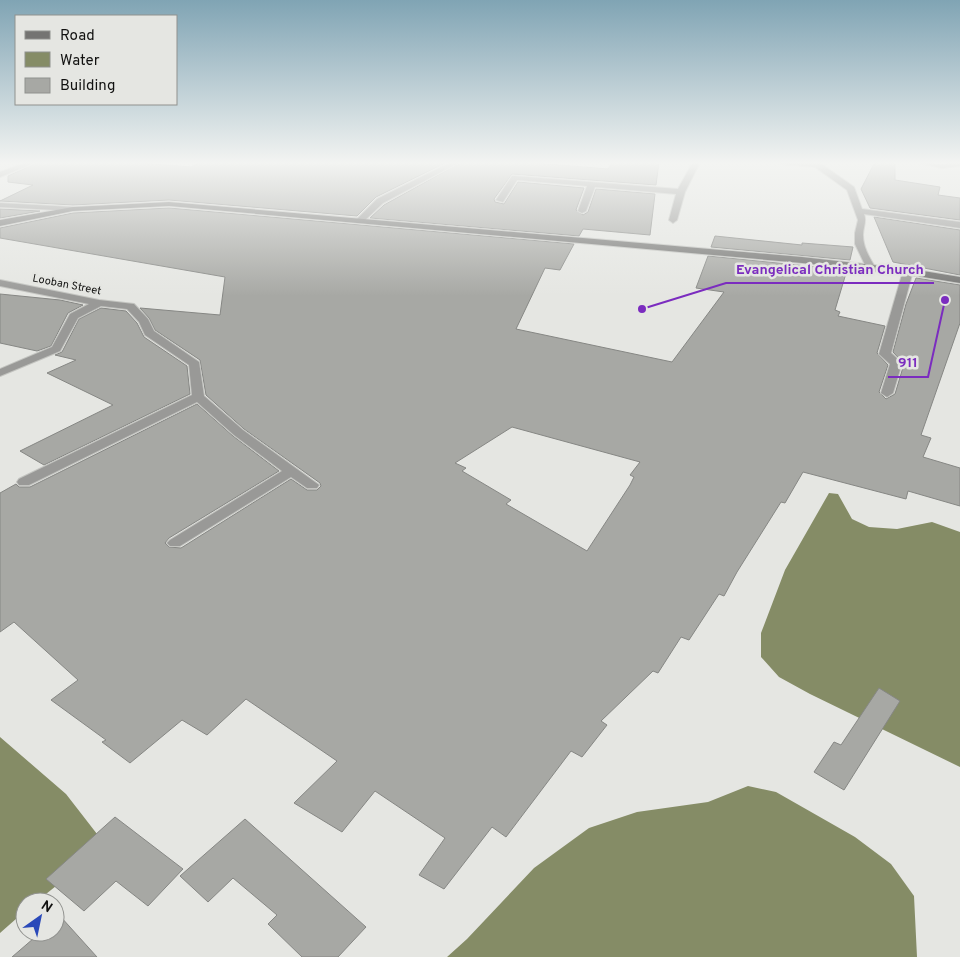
<svg xmlns="http://www.w3.org/2000/svg" width="960" height="957" font-family="Overpass,sans-serif">
  <style>
    .water { fill: #858c66 }
    .building { fill: #a7a8a4; stroke: #868784; fill-rule: evenodd }
    .lines { fill: none; stroke-linecap: round; stroke-linejoin: round }
    .service-casing { stroke: #c3c4c0; stroke-width: 2 }
    .minor-casing { stroke: #c3c4c0; stroke-width: 2 }
    .secondary-casing { stroke: #c3c4c0; stroke-width: 2 }
    .service { fill: #999997; fill-rule: evenodd }
    .minor { fill: #999997; fill-rule: evenodd }
    .secondary { fill: #747472; fill-rule: evenodd }
    .labels { text-anchor: middle; stroke-width: 5; stroke-linejoin: round; paint-order: stroke }
    .far-street-label { font-size: 11px; fill: #111110; stroke: #e5e6e2 }
    .leader { fill: none; stroke: #7b2cbf; stroke-width: 2 }
    .callout-dot { fill: #7b2cbf; stroke: #e5e6e2; stroke-width: 2 }
    .callout-label { font-size: 14px; text-anchor: middle; font-weight: bold; fill: #7b2cbf; stroke: #e5e6e2; stroke-width: 5; stroke-linejoin: round; paint-order: stroke }
  </style>
  <rect width="100%" height="100%" fill="#e5e6e2"/>
  <g class="water">
    <path d="M 829,493 L 838,494 L 852,519 L 869,527 L 897,529 L 932,522 L 960,532 L 960,767 L 810,694 L 779,677 L 761,657 L 761,633 L 785,570 Z"/>
    <path d="M 0,737 L 66,794 L 104,843 L 91,858 L 36,902 L 25,902 L 25,911 L 0,933 Z"/>
    <path d="M 748,786 L 776,792 L 855,837 L 891,864 L 914,896 L 917,957 L 447,957 L 467,939 L 534,868 L 589,828 L 637,812 L 708,802 Z"/>
  </g>
  <g class="building">
    <path d="M 39,162 L 128,162 L 191,167 L 200,162 L 447,162 L 376,197 L 357,216 L 169,200 L 73,205 L 0,201 L 33,185 L 8,182 L 8,176 Z"/>
    <path d="M 462,162 L 523,162 L 608,169 L 613,162 L 659,162 L 656,185 L 512,174 L 494,199 L 495,202 L 504,204 L 518,182 L 584,188 L 576,210 L 583,215 L 588,212 L 596,189 L 655,194 L 650,235 L 583,229 L 579,236 L 370,218 L 384,205 Z"/>
    <path d="M 875,162 L 895,162 L 895,180 L 940,187 L 938,195 L 960,198 L 960,220 L 870,208 L 861,189 Z"/>
    <path d="M 169,208 L 574,244 L 560,270 L 545,268 L 516,329 L 672,362 L 724,292 L 696,288 L 708,256 L 847,270 L 835,310 L 840,312 L 838,316 L 885,326 L 877,353 L 888,365 L 879,392 L 886,399 L 895,394 L 904,364 L 893,352 L 906,304 L 916,278 L 960,285 L 960,323 L 921,435 L 931,438 L 923,457 L 960,468 L 960,506 L 908,491 L 906,499 L 803,472 L 785,503 L 781,502 L 737,572 L 724,596 L 719,594 L 689,640 L 681,637 L 658,673 L 653,671 L 601,721 L 607,725 L 582,757 L 571,751 L 506,837 L 492,827 L 444,889 L 419,875 L 445,838 L 375,791 L 342,832 L 294,803 L 337,761 L 246,699 L 207,735 L 182,720 L 130,763 L 102,742 L 106,740 L 51,700 L 78,680 L 14,622 L 0,632 L 0,493 L 16,484 L 19,487 L 30,487 L 197,404 L 233,436 L 279,471 L 169,538 L 165,543 L 169,547 L 181,548 L 291,479 L 307,490 L 317,490 L 321,486 L 320,483 L 244,429 L 206,395 L 200,360 L 155,330 L 149,318 L 140,308 L 220,315 L 225,277 L 0,238 L 0,228 L 73,213 ZM 512,427 L 640,462 L 630,475 L 634,477 L 630,485 L 587,551 L 506,504 L 511,500 L 462,471 L 466,468 L 455,463 Z"/>
    <path d="M 0,209 L 40,211 L 0,218 Z"/>
    <path d="M 874,217 L 960,230 L 960,275 L 893,262 Z"/>
    <path d="M 715,236 L 802,245 L 802,243 L 853,247 L 850,260 L 711,247 Z"/>
    <path d="M 0,294 L 60,300 L 83,305 L 68,313 L 51,346 L 37,351 L 0,343 Z"/>
    <path d="M 101,308 L 126,311 L 137,323 L 144,337 L 187,366 L 190,394 L 44,465 L 20,451 L 113,405 L 47,373 L 76,360 L 55,355 L 62,352 L 79,319 Z"/>
    <path d="M 879,688 L 900,701 L 844,790 L 814,772 L 834,742 L 841,745 Z"/>
    <path d="M 115,817 L 183,869 L 148,906 L 116,881 L 84,911 L 46,879 Z"/>
    <path d="M 245,819 L 366,927 L 338,957 L 302,957 L 268,924 L 277,915 L 233,878 L 208,902 L 180,876 Z"/>
    <path d="M 60,916 L 97,957 L 12,957 L 41,932 L 55,932 L 55,920 Z"/>
  </g>
  <g class="lines">
    <g class="service-casing">
      <path id="service" d="M 693,162 L 700,162 L 685,192 L 677,220 L 673,223 L 669,220 L 676,194 L 595,187 L 586,211 L 582,213 L 578,211 L 587,186 L 517,180 L 503,202 L 496,200 L 512,176 L 515,176 L 678,189 Z"/>
    </g>
    <g class="minor-casing">
      <g id="minor">
        <path d="M 27,162 L 37,162 L 0,177 L 0,172 Z"/>
        <path d="M 451,162 L 460,162 L 383,203 L 362,223 L 355,221 L 377,199 Z"/>
        <path d="M 777,162 L 820,163 L 854,187 L 862,209 L 960,222 L 960,228 L 864,214 C 867,222 863,227 863,235 C 863,247 869,257 875,267 L 873,269 L 867,269 L 855,244 L 855,233 L 858,220 L 847,190 L 815,167 L 781,164 Z"/>
        <path d="M 914,162 L 942,164 L 960,162 L 960,166 L 942,168 Z"/>
        <path d="M 0,203 L 73,207 L 77,209 L 73,211 L 0,207 Z"/>
        <path d="M 908,268 L 913,271 L 891,353 L 902,363 L 893,393 L 887,397 L 881,393 L 890,364 L 879,354 L 903,271 Z"/>
        <path d="M 0,280 L 99,300 L 134,304 L 148,319 L 154,331 L 199,362 L 204,396 L 243,430 L 319,485 L 317,488 L 307,488 L 291,477 L 180,546 L 170,546 L 167,543 L 170,540 L 282,471 L 234,435 L 197,402 L 29,485 L 19,485 L 17,482 L 19,479 L 192,395 L 189,365 L 145,335 L 139,322 L 127,309 L 101,306 L 78,318 L 60,351 L 0,376 L 0,369 L 52,347 L 70,314 L 89,304 L 0,286 Z"/>
      </g>
    </g>
    <g class="secondary-casing">
      <path id="secondary" d="M 169,202 L 802,257 L 917,270 L 960,277 L 960,283 L 917,276 L 802,263 L 169,206 L 73,211 L 0,226 L 0,220 L 73,207 Z"/>
    </g>
    <use href="#service" class="service"/>
    <use href="#minor" class="minor"/>
    <use href="#secondary" class="secondary"/>
  </g>
  <linearGradient id="sky" x2="0" y2="1"><stop stop-color="#80a4b4"/><stop offset="0.55" stop-color="#f3f4f2"/><stop offset="1" stop-color="#f3f4f2" stop-opacity="0"/></linearGradient>
  <rect width="960" height="296" fill="url(#sky)"/>
  <g class="labels">
    <g class="far-street-label">
      <text transform="translate(67 284) rotate(11)" y="4">Looban Street</text>
    </g>
  </g>
  <path class="leader" d="M642 309L726 283H934M945 300L928 377H888"/>
  <g class="callout-dot">
    <circle cx="642" cy="309" r="5"/>
    <circle cx="945" cy="300" r="5"/>
  </g>
  <g class="callout-label">
    <text x="830" y="274">Evangelical Christian Church</text>
    <text x="908" y="367">911</text>
  </g>
  <rect x="15" y="15" width="162" height="90" fill="#e5e6e2" stroke="#90918e"/>
  <rect x="25" y="31" width="25" height="8" fill="#747472" stroke="#90918e"/>
  <text x="60" y="40" font-size="15" fill="#111110">Road</text>
  <rect x="25" y="52" width="25" height="15" fill="#858c66" stroke="#90918e"/>
  <text x="60" y="65" font-size="15" fill="#111110">Water</text>
  <rect x="25" y="78" width="25" height="15" fill="#a7a8a4" stroke="#90918e"/>
  <text x="60" y="90" font-size="15" fill="#111110">Building</text>
  <g transform="translate(40 917) rotate(33)"><circle r="24" fill="#e5e6e2" stroke="#90918e"/>
  <path d="M0-4L9 19L0 12L-9 19Z" fill="#2a49b9"/>
  <text y="-8" font-size="14" font-weight="bold" text-anchor="middle" fill="#111110">N</text>
  </g>
</svg>
